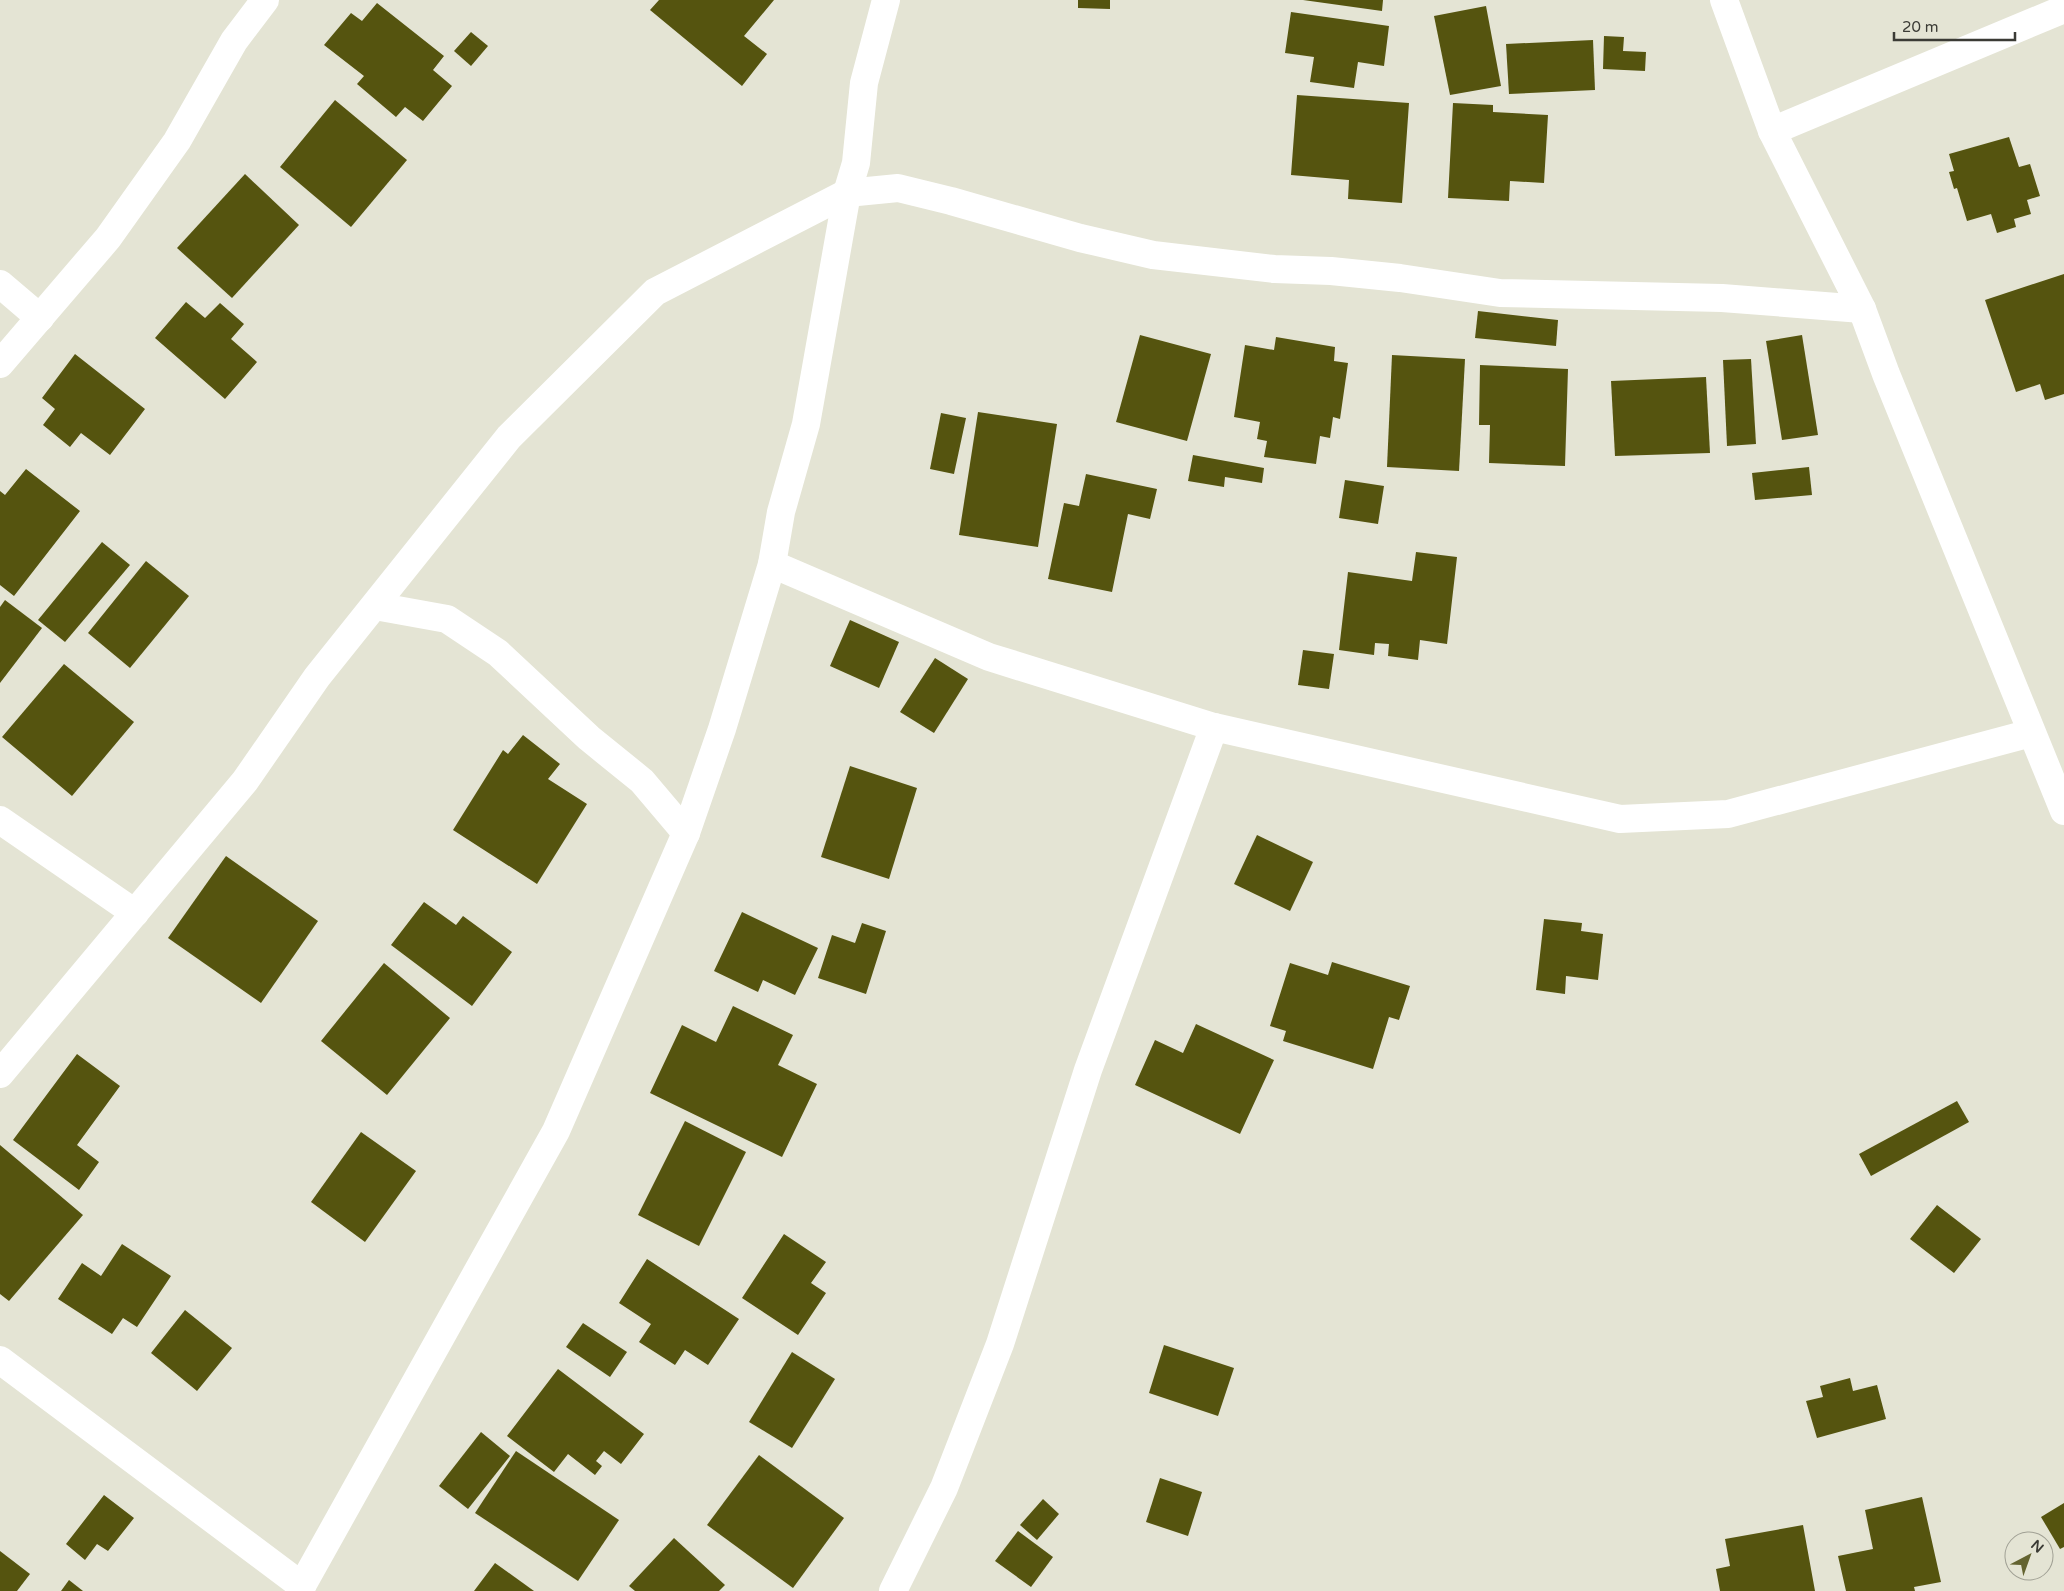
<svg xmlns="http://www.w3.org/2000/svg" width="2064" height="1591" font-family="'Varela Round',sans-serif">
  <style>
    .building { fill: #55540f }
    .lines { fill: none; stroke-linecap: round; stroke-linejoin: round }
    .street { stroke: #fff; stroke-width: 28 }
  </style>
  <rect width="100%" height="100%" fill="#e4e4d4"/>
  <g class="building">
    <path d="M 659,0 L 774,0 L 744,36 L 767,54 L 742,86 L 650,10 Z"/>
    <path d="M 1078,0 L 1110,0 L 1110,9 L 1078,8 Z"/>
    <path d="M 1303,0 L 1383,0 L 1382,11 Z"/>
    <path d="M 377,3 L 444,56 L 433,70 L 452,86 L 423,121 L 405,107 L 396,117 L 357,84 L 364,76 L 324,45 L 351,13 L 362,21 Z"/>
    <path d="M 1486,6 L 1501,86 L 1450,95 L 1434,16 Z"/>
    <path d="M 1291,12 L 1389,26 L 1384,66 L 1358,62 L 1354,88 L 1310,82 L 1314,57 L 1285,53 Z"/>
    <path d="M 471,32 L 488,46 L 471,66 L 454,51 Z"/>
    <path d="M 1604,36 L 1624,37 L 1623,51 L 1646,52 L 1645,71 L 1603,69 Z"/>
    <path d="M 1593,40 L 1595,90 L 1509,94 L 1506,44 Z"/>
    <path d="M 1297,95 L 1409,103 L 1402,203 L 1348,199 L 1349,180 L 1291,175 Z"/>
    <path d="M 335,100 L 407,160 L 351,227 L 280,167 Z"/>
    <path d="M 1453,103 L 1493,105 L 1493,112 L 1548,115 L 1544,183 L 1510,181 L 1509,201 L 1448,198 Z"/>
    <path d="M 2009,137 L 2019,167 L 2030,164 L 2040,196 L 2027,200 L 2031,214 L 2014,219 L 2016,227 L 1997,233 L 1991,214 L 1967,221 L 1957,188 L 1954,189 L 1949,172 L 1954,171 L 1949,154 Z"/>
    <path d="M 245,174 L 299,225 L 232,298 L 177,248 Z"/>
    <path d="M 2064,274 L 2064,394 L 2045,400 L 2040,384 L 2016,392 L 1985,300 Z"/>
    <path d="M 186,302 L 205,318 L 220,303 L 244,324 L 231,339 L 257,362 L 225,399 L 155,338 Z"/>
    <path d="M 1478,311 L 1558,320 L 1556,346 L 1475,338 Z"/>
    <path d="M 1140,335 L 1211,354 L 1187,441 L 1116,422 Z"/>
    <path d="M 1802,335 L 1818,435 L 1782,440 L 1766,341 Z"/>
    <path d="M 1276,337 L 1335,347 L 1334,361 L 1348,363 L 1340,419 L 1333,417 L 1330,438 L 1320,436 L 1316,464 L 1264,457 L 1267,441 L 1257,439 L 1260,422 L 1234,417 L 1245,345 L 1274,350 Z"/>
    <path d="M 75,354 L 145,409 L 110,455 L 81,433 L 70,447 L 43,425 L 55,409 L 42,398 Z"/>
    <path d="M 1392,355 L 1465,359 L 1459,471 L 1387,467 Z"/>
    <path d="M 1751,359 L 1756,444 L 1727,446 L 1723,360 Z"/>
    <path d="M 1480,365 L 1568,369 L 1565,466 L 1489,463 L 1490,425 L 1479,425 Z"/>
    <path d="M 1706,377 L 1710,453 L 1615,456 L 1611,381 Z"/>
    <path d="M 978,412 L 1057,424 L 1038,547 L 959,535 Z"/>
    <path d="M 941,413 L 966,418 L 954,474 L 930,469 Z"/>
    <path d="M 1193,455 L 1264,468 L 1262,483 L 1225,477 L 1224,487 L 1188,481 Z"/>
    <path d="M 1809,467 L 1812,495 L 1755,500 L 1752,473 Z"/>
    <path d="M 26,469 L 80,511 L 14,596 L 0,585 L 0,491 L 5,495 Z"/>
    <path d="M 1086,474 L 1157,489 L 1150,519 L 1128,514 L 1112,592 L 1048,579 L 1064,503 L 1079,506 Z"/>
    <path d="M 1345,480 L 1384,486 L 1378,524 L 1339,518 Z"/>
    <path d="M 102,542 L 130,565 L 65,642 L 38,620 Z"/>
    <path d="M 1416,552 L 1457,557 L 1447,644 L 1420,640 L 1418,660 L 1388,656 L 1389,644 L 1375,643 L 1374,655 L 1339,650 L 1348,572 L 1412,581 Z"/>
    <path d="M 146,561 L 189,596 L 130,668 L 88,633 Z"/>
    <path d="M 5,600 L 42,628 L 0,683 L 0,607 Z"/>
    <path d="M 850,620 L 899,642 L 879,688 L 830,666 Z"/>
    <path d="M 1303,650 L 1334,654 L 1329,689 L 1298,685 Z"/>
    <path d="M 935,658 L 968,679 L 934,733 L 900,712 Z"/>
    <path d="M 64,664 L 134,722 L 72,796 L 2,737 Z"/>
    <path d="M 523,735 L 560,764 L 548,779 L 587,804 L 537,884 L 453,830 L 503,750 L 508,754 Z"/>
    <path d="M 850,766 L 917,788 L 889,879 L 821,857 Z"/>
    <path d="M 1257,835 L 1313,862 L 1290,911 L 1234,884 Z"/>
    <path d="M 226,856 L 318,921 L 261,1003 L 168,938 Z"/>
    <path d="M 424,902 L 456,925 L 463,916 L 512,952 L 472,1006 L 391,945 Z"/>
    <path d="M 742,912 L 818,948 L 795,995 L 763,980 L 758,992 L 714,971 Z"/>
    <path d="M 1544,919 L 1582,923 L 1581,931 L 1603,934 L 1598,980 L 1566,976 L 1565,994 L 1536,990 Z"/>
    <path d="M 862,923 L 886,931 L 866,994 L 818,978 L 832,935 L 855,943 Z"/>
    <path d="M 1332,962 L 1410,986 L 1399,1020 L 1389,1017 L 1373,1069 L 1283,1041 L 1286,1031 L 1270,1026 L 1290,963 L 1328,975 Z"/>
    <path d="M 384,963 L 450,1018 L 387,1095 L 321,1041 Z"/>
    <path d="M 733,1006 L 793,1035 L 778,1065 L 817,1084 L 782,1157 L 650,1093 L 682,1025 L 716,1042 Z"/>
    <path d="M 1196,1024 L 1274,1060 L 1240,1134 L 1135,1085 L 1155,1040 L 1183,1053 Z"/>
    <path d="M 77,1054 L 120,1086 L 77,1145 L 99,1162 L 79,1190 L 13,1140 Z"/>
    <path d="M 1957,1101 L 1969,1122 L 1871,1176 L 1859,1154 Z"/>
    <path d="M 685,1121 L 746,1152 L 699,1246 L 638,1215 Z"/>
    <path d="M 361,1132 L 416,1171 L 365,1242 L 311,1202 Z"/>
    <path d="M 0,1145 L 83,1215 L 9,1301 L 0,1294 Z"/>
    <path d="M 1937,1205 L 1981,1239 L 1954,1273 L 1910,1239 Z"/>
    <path d="M 784,1234 L 826,1262 L 811,1283 L 826,1293 L 798,1335 L 742,1298 Z"/>
    <path d="M 122,1244 L 171,1276 L 137,1327 L 123,1318 L 112,1334 L 58,1299 L 82,1263 L 101,1276 Z"/>
    <path d="M 647,1259 L 739,1319 L 708,1365 L 685,1350 L 675,1365 L 639,1342 L 651,1324 L 619,1303 Z"/>
    <path d="M 185,1310 L 232,1348 L 197,1391 L 151,1353 Z"/>
    <path d="M 583,1323 L 627,1352 L 610,1377 L 566,1347 Z"/>
    <path d="M 1164,1345 L 1234,1368 L 1218,1416 L 1149,1393 Z"/>
    <path d="M 792,1352 L 835,1379 L 792,1448 L 749,1422 Z"/>
    <path d="M 558,1369 L 644,1434 L 621,1464 L 604,1451 L 596,1461 L 602,1466 L 595,1475 L 568,1454 L 554,1472 L 507,1436 Z"/>
    <path d="M 1850,1378 L 1853,1391 L 1877,1385 L 1886,1419 L 1817,1438 L 1806,1401 L 1823,1397 L 1820,1386 Z"/>
    <path d="M 481,1432 L 510,1456 L 468,1509 L 439,1486 Z"/>
    <path d="M 516,1451 L 619,1520 L 578,1581 L 475,1513 Z"/>
    <path d="M 759,1455 L 844,1518 L 793,1588 L 707,1525 Z"/>
    <path d="M 1160,1478 L 1202,1492 L 1188,1536 L 1146,1522 Z"/>
    <path d="M 104,1495 L 134,1518 L 108,1551 L 97,1544 L 85,1560 L 66,1544 Z"/>
    <path d="M 1922,1497 L 1941,1582 L 1914,1587 L 1915,1591 L 1846,1591 L 1838,1556 L 1873,1549 L 1865,1510 Z"/>
    <path d="M 1043,1499 L 1059,1514 L 1037,1540 L 1020,1525 Z"/>
    <path d="M 2064,1503 L 2064,1547 L 2060,1549 L 2041,1517 Z"/>
    <path d="M 1803,1525 L 1815,1591 L 1720,1591 L 1716,1569 L 1730,1566 L 1725,1539 Z"/>
    <path d="M 1018,1531 L 1053,1557 L 1031,1587 L 995,1561 Z"/>
    <path d="M 674,1538 L 725,1585 L 719,1591 L 635,1591 L 629,1586 Z"/>
    <path d="M 0,1551 L 30,1574 L 17,1591 L 0,1591 Z"/>
    <path d="M 495,1563 L 534,1591 L 474,1591 Z"/>
    <path d="M 69,1580 L 83,1591 L 61,1591 Z"/>
  </g>
  <g class="lines">
    <g class="street">
      <path d="M 1724,0 L 1772,131 L 1862,309 L 1886,374 L 2064,811"/>
      <path d="M 1772,131 L 2064,9"/>
      <path d="M 0,284 L 40,318"/>
      <path d="M 0,364 L 108,238 L 177,141 L 234,41 L 265,0"/>
      <path d="M 772,564 L 989,657 L 1214,727 L 1620,819 L 1728,814 L 2031,733"/>
      <path d="M 375,606 L 447,619 L 498,653 L 589,738 L 642,781 L 686,833"/>
      <path d="M 0,820 L 135,913"/>
      <path d="M 0,1074 L 245,781 L 317,677 L 509,437 L 655,292 L 847,193 L 898,188 L 951,201 L 1080,238 L 1153,255 L 1274,269 L 1331,271 L 1400,278 L 1500,293 L 1722,298 L 1862,309"/>
      <path d="M 0,1360 L 302,1586"/>
      <path d="M 299,1591 L 556,1131 L 686,833 L 722,729 L 772,564 L 781,512 L 806,424 L 847,193 L 856,163 L 864,83 L 886,0"/>
      <path d="M 893,1591 L 944,1488 L 1000,1344 L 1088,1070 L 1214,727"/>
    </g>
  </g>
  <g transform="translate(2029 1556) rotate(41)"><circle r="24" fill="#e4e4d4" stroke="#a0a094"/>
  <path d="M0-4L9 19L0 12L-9 19Z" fill="#636330"/>
  <text y="-8" font-size="14" font-weight="bold" text-anchor="middle" fill="#3b3b35">N</text>
  </g>
  <path d="M1894 32v8h121v-8" fill="none" stroke="#3b3b35" stroke-width="2.5"/>
  <text x="1902" y="32" font-size="15" fill="#3b3b35" stroke="#e4e4d4" stroke-width="4" paint-order="stroke">20 m</text>
</svg>
